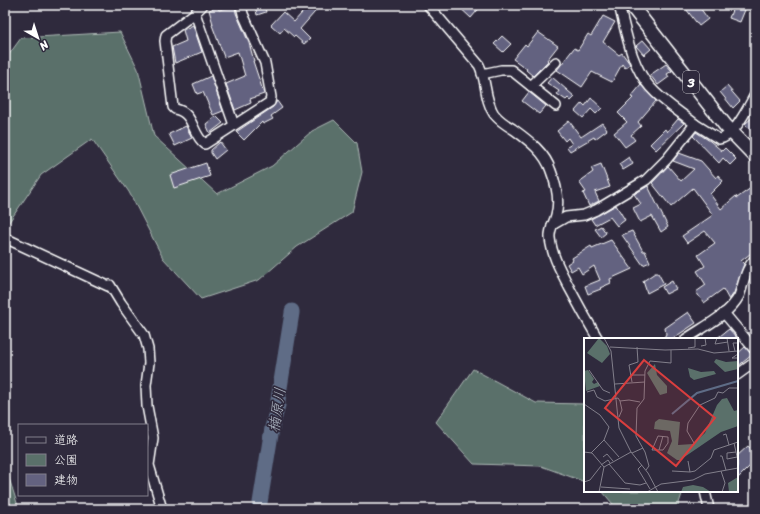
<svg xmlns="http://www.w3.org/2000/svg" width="760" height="514" font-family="Sriracha,'Klee One',sans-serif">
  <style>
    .green { fill: #5a706a; stroke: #acb8b4 }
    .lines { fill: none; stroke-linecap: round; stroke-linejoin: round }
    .river { stroke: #5e6c86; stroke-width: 15 }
    .building { fill: #646280; stroke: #fff }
    .minor-casing { stroke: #fff; stroke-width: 12 }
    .highway-casing { stroke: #fff; stroke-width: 16 }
    .minor { stroke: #2f2a3d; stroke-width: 9 }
    .highway { stroke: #2f2a3d; stroke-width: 13 }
    .labels { text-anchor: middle; stroke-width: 3.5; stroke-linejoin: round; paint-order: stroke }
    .shield { fill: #2f2a3d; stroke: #c1bfc5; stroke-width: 1 }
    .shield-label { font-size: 13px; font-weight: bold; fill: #fff }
    .water-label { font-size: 15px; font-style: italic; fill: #aeb6c2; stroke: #2f2a3d }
    .inset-river { fill: none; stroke: #5e6c86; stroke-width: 2 }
    .inset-road { fill: none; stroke: #827f8b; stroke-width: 1 }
    .view { fill: #da3e3e; fill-opacity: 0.15; stroke: #da3e3e; stroke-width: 2 }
    .inset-edge { fill: none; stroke: #fff; stroke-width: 2 }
  </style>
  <rect width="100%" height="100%" fill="#2f2a3d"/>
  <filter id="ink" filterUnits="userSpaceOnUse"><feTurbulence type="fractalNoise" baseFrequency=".025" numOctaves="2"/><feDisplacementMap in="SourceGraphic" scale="8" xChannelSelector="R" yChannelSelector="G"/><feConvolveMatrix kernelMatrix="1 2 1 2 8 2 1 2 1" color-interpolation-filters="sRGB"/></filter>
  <g filter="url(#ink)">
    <g class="green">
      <path d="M 120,32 L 138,69 L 154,136 L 217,194 L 272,166 L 312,131 L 334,120 L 357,143 L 362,172 L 352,212 L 297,247 L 259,280 L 201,299 L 163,258 L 129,192 L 92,139 L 41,175 L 5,228 L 5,60 L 21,38 Z"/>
      <path d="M 473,369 L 536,403 L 585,404 L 585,482 L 541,466 L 474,464 L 436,422 Z"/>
      <path d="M 5,466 L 19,509 L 5,509 Z"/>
      <path d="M 602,491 L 683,491 L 677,509 L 617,509 Z"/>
    </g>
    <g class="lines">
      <path class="river" d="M 259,509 L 272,428 L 278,405 L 278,400 L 292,313 L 292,311"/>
    </g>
    <g class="building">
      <path d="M 255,5 L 264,5 L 266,12 L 257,15 Z"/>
      <path d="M 309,5 L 321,5 L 300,29 L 310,39 L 304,44 L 295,36 L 294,37 L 284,28 L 280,33 L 271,25 L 283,12 L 294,22 Z"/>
      <path d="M 457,5 L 482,5 L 471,18 Z"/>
      <path d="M 683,5 L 698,5 L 708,19 L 699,26 Z"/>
      <path d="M 734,5 L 747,5 L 740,22 L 729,18 Z"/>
      <path d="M 235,6 L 236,13 L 249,43 L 254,61 L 253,61 L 264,94 L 250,99 L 251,103 L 235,110 L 226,84 L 245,76 L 238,52 L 224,57 L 212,25 L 213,24 L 209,10 L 218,7 L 219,10 Z"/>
      <path d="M 603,16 L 615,22 L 603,42 L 619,55 L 622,53 L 630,64 L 625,68 L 622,64 L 612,82 L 592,72 L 582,87 L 557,70 L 574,48 L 578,50 L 588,34 L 591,36 Z"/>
      <path d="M 193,25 L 202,52 L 175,63 L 172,47 L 186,41 L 183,30 Z"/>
      <path d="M 538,32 L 558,46 L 547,60 L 548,61 L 533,76 L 526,70 L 527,69 L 513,59 L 525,44 L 527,46 Z"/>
      <path d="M 502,36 L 511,44 L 503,52 L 494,44 Z"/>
      <path d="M 643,40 L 651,49 L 644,55 L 636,46 Z"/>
      <path d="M 666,64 L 672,71 L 667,74 L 669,77 L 658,85 L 650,75 Z"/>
      <path d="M 211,76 L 223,111 L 213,115 L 203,92 L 197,94 L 193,84 Z"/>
      <path d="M 552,77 L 575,97 L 571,101 L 568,98 L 566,100 L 557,94 L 559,91 L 547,83 Z"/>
      <path d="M 641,85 L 656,101 L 638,122 L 641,126 L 631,135 L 635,140 L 625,147 L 614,133 L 627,122 L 618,113 L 633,98 L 631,97 Z"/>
      <path d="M 727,86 L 740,101 L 733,108 L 720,92 Z"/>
      <path d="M 529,92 L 546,106 L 539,114 L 522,101 Z"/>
      <path d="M 591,98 L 602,108 L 596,114 L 591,109 L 583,118 L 575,111 L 582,103 L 585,106 Z"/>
      <path d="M 277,101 L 282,108 L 271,116 L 273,119 L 263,124 L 262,122 L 244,140 L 236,132 L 273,107 Z"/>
      <path d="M 755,115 L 755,135 L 745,124 Z"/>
      <path d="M 216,116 L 223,123 L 210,133 L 206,124 Z"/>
      <path d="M 678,119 L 684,123 L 656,150 L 650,144 L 665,129 L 667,132 Z"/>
      <path d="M 569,121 L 581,137 L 602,123 L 607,130 L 595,139 L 594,137 L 570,151 L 567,147 L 572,144 L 568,138 L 565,141 L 557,131 Z"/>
      <path d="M 186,126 L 192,138 L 175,146 L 169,134 Z"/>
      <path d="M 696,132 L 710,141 L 722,151 L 725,148 L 736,159 L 730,165 L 723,158 L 719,163 L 693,136 Z"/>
      <path d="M 220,142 L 226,150 L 215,159 L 211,153 L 211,150 Z"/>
      <path d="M 679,153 L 701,161 L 716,178 L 718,175 L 723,181 L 710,194 L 721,209 L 736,196 L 737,198 L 755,185 L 755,227 L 750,230 L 755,235 L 755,250 L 741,261 L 744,264 L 734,293 L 729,300 L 723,289 L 704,303 L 696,292 L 706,285 L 697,271 L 705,266 L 698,255 L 715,243 L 705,231 L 687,243 L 682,236 L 713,215 L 693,188 L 671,207 L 652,183 L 668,166 L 681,181 L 694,169 L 673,161 Z"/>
      <path d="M 629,157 L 633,164 L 623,170 L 619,164 Z"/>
      <path d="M 206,163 L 210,176 L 174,188 L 170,175 Z"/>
      <path d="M 601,164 L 610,187 L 595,192 L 599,201 L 589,206 L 583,193 L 586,192 L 579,182 L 593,172 L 591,168 Z"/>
      <path d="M 648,186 L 668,227 L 661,232 L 652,216 L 640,222 L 633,208 L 641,204 L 634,194 Z"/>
      <path d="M 616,205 L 625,220 L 617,226 L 610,217 L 595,225 L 591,219 Z"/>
      <path d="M 601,226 L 606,233 L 601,237 L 595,229 Z"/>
      <path d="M 632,231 L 643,251 L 645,251 L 650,262 L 643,265 L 622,235 Z"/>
      <path d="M 611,240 L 632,269 L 610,279 L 611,283 L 600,288 L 601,289 L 588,294 L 585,286 L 600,280 L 594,266 L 582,274 L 578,267 L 571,271 L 567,264 L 573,260 L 572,258 L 591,246 L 592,248 Z"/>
      <path d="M 655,273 L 658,273 L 664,284 L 647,293 L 643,281 Z"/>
      <path d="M 672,281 L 676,289 L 666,294 L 662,287 Z"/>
      <path d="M 688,312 L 696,323 L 672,339 L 663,339 L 666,334 L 665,328 Z"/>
      <path d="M 729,329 L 738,339 L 716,339 Z"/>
      <path d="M 745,347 L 752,355 L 737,367 L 737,354 Z"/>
      <path d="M 748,446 L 755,453 L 755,461 L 737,479 L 737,456 Z"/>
    </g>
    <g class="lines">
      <g class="minor-casing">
        <g id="minor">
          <path d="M 203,5 L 195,13 L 166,35 L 165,41 L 173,107 L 175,109 C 195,113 191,134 205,144 L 270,102 L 271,97 L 265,63 L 243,14 L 241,5"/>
          <path d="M 428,5 L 479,65 C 487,80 484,99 494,114 C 499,120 506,125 513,129 C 528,140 545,152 551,171 C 556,184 560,201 556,215 C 554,223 549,230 550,238 C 552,257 562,273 570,289 C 579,306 588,322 598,339"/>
          <path d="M 619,5 C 626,32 631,65 650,87 C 663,102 680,112 695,124"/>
          <path d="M 195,13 L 234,125"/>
          <path d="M 482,74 L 501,70 L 511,70 L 556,106"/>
          <path d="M 531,86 L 556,62"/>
          <path d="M 552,225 L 566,217 L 584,215 L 596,210 L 646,180 L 667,159 L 695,124 L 719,139 C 734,138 748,107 755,95"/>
          <path d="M 5,238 L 108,286 L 110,285 L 121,303 L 144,335 L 148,349 L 149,363 L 146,385 L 147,406 L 153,438 L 149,465 L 162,509"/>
          <path d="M 724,313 L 755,350"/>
          <path d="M 686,339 C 703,327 729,315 739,296 C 744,283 745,269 755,259"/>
          <path d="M 737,375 L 755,362"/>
          <path d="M 705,491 L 709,509"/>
        </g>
      </g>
      <g class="highway-casing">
        <path id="highway" d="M 631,5 L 725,125 L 755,156"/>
      </g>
      <use href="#minor" class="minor"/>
      <use href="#highway" class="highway"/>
    </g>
  </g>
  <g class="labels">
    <rect class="shield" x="683" y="71" width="16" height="22" rx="3"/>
    <g class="shield-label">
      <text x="691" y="87">3</text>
    </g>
    <g class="water-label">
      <text transform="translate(277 410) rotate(-81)" y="5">楠原川</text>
    </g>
  </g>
  <g transform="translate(584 338)">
    <rect width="154" height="154" fill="#2f2a3d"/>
    <path d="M 15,0 L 23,8 L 26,16 L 18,25 L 3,15 ZM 132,21 L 142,24 L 154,23 L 154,31 L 141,34 L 130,24 ZM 71,26 L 73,37 L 83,48 L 83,55 L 76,57 L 63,35 ZM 104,30 L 117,34 L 130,33 L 132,36 L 110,42 L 106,39 ZM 4,32 L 10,41 L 8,44 L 10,46 L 14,44 L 16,48 L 2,53 L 0,33 ZM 143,60 L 150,73 L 154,72 L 154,88 L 137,94 L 96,122 L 93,122 L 83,115 L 88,103 L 86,93 L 70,91 L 71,84 L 75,81 L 96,84 L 94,107 L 109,106 L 121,95 L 133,67 L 138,61 ZM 154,139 L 154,154 L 145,154 L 144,145 ZM 109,147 L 119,149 L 127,154 L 97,154 L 99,149 Z" fill="#5a706a"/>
    <path class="inset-river" d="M 88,76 L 113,55 L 154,43"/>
    <path class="inset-road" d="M 20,0 L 27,13 L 35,90 L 47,114 L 64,135 L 74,154M 133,0 L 131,6 L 144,4M 143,0 L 145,13M 117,8 L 122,7 L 121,0M 26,9 L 81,12 L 114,11 L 130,15 L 154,13M 104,10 L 111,9 L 111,0M 151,13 L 149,5 L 154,5M 154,16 L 148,20 L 154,20M 5,32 L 19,52 L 26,55M 48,37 L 61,37M 48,44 L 45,27 L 54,24 L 53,9M 31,46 L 61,44M 3,54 L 10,52 L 13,59 L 21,63 L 34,60 L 36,63 L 45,62 L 56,64M 0,66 L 16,77 L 25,89 L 20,102 L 7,115M 35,79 L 38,72 L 36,63M 139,97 L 142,96 L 145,107M 74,98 L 84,99 L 84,105 L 79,112 L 68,112 ZM 20,102 L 35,119M 110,105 L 103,93 L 104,85 L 116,67 L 131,60 L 134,54 L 139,55 L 145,50 L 154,50M 150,105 L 154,123M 75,112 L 79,98M 0,114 L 8,115 L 20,129M 152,114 L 143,115 L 143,121 L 153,119M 48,115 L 59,110M 136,118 L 138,118 L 142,132M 19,119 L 23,116 L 29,123M 104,123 L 106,134 L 111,133 L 127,120 L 130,112 L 154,104M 25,126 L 41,145 L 56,147 L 62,145M 17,127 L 24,122 L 26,125M 58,127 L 54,131 L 66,151M 62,132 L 65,128 L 61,114 L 52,98 L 53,70 L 60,61 L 61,33 L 66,23 L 87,25 L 87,12M 88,133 L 106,134M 137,133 L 141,145 L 138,154M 0,144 L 6,142 L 17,128M 17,149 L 46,151M 15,154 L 20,129 L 47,114M 63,154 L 77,146 L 109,142 L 121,136 L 154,130"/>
    <path class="view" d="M 60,22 L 131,80 L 92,128 L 21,70 Z"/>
    <rect width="154" height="154" class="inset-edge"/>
  </g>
  <rect width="760" height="514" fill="none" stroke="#2f2a3d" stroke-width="20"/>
  <rect x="10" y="10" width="740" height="494" fill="none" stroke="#fff" stroke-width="1.5" filter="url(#ink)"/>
  <rect x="18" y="424" width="130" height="72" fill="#2f2a3d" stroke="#827f8b"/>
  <rect x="26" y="437" width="20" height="6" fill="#2f2a3d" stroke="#827f8b"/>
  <text x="54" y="444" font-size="12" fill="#ffffff">道路</text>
  <rect x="26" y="454" width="20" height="12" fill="#5a706a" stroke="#827f8b"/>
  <text x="54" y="464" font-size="12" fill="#ffffff">公園</text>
  <rect x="26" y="474" width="20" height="12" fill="#646280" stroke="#827f8b"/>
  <text x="54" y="484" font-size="12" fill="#ffffff">建物</text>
  <g transform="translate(38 38) rotate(141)" stroke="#2f2a3d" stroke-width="3" paint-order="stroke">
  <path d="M0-3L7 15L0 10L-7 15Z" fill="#ffffff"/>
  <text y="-6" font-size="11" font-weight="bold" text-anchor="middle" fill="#ffffff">N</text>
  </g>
</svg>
